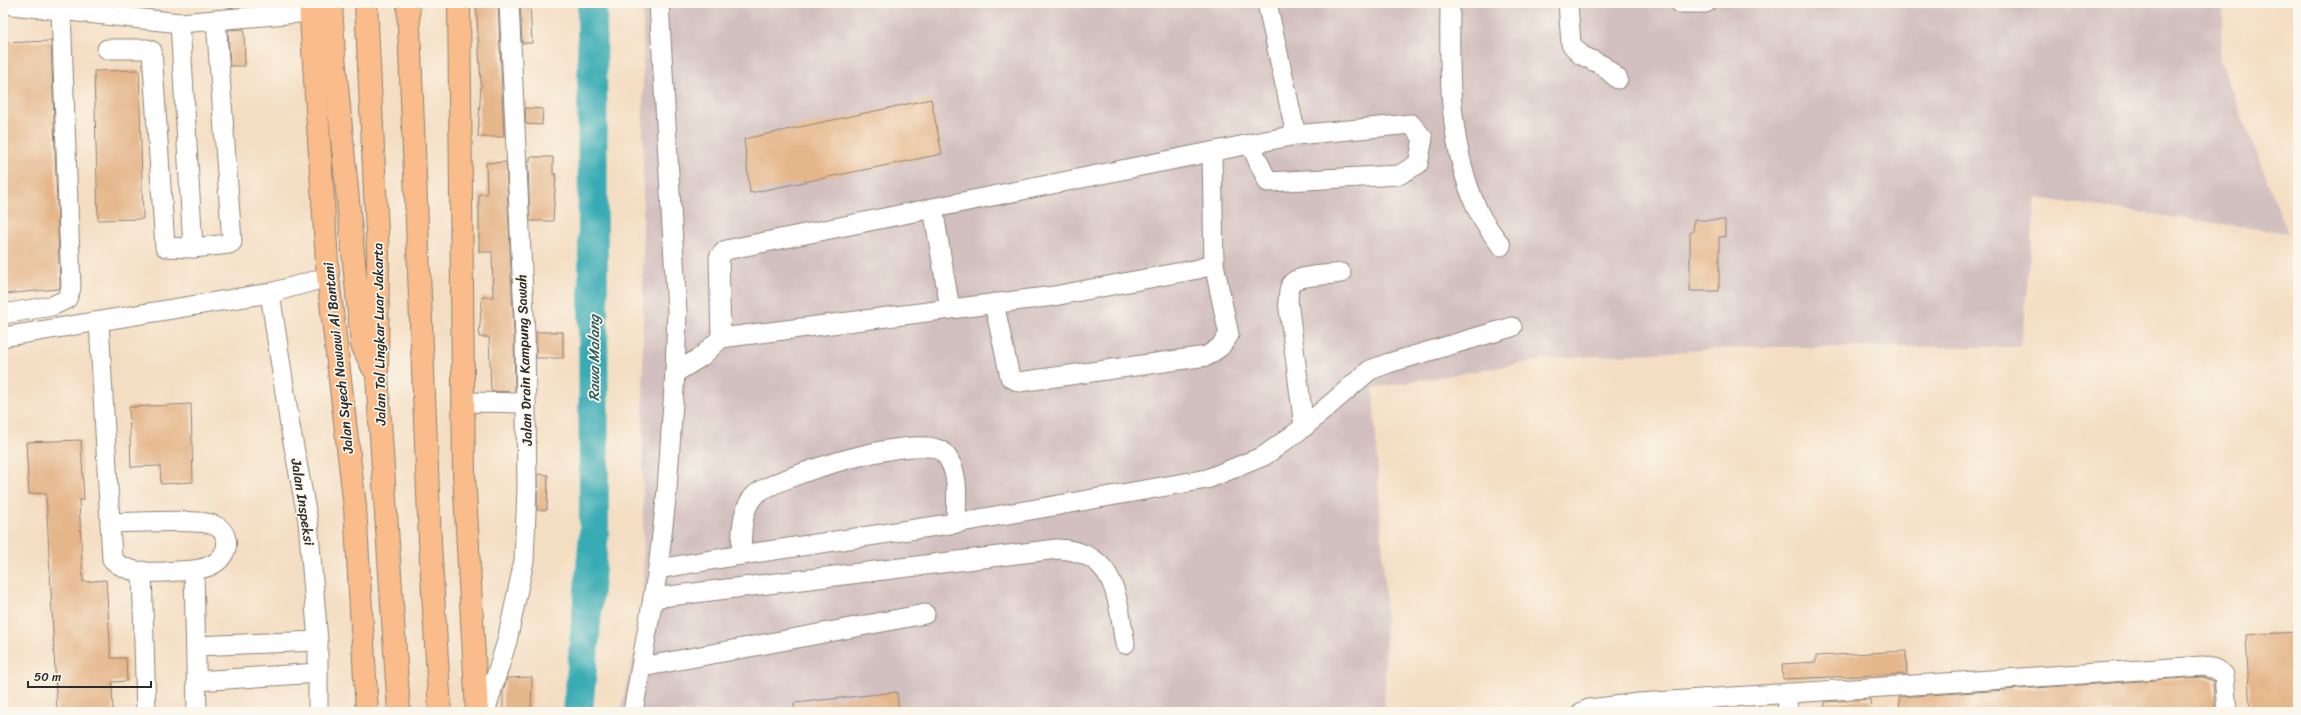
<svg xmlns="http://www.w3.org/2000/svg" width="2301" height="715" font-family="Sriracha,sans-serif">
  <style>
    .industrial { fill: #d2bfbf }
    .lines { fill: none; stroke-linecap: round; stroke-linejoin: round }
    .river { stroke: #39abb4; stroke-width: 30 }
    .building { fill: #e5b68a }
    .minor-casing { stroke: #908477; stroke-width: 21 }
    .highway-casing { stroke: #908477; stroke-width: 24 }
    .minor { stroke: #fff; stroke-width: 19 }
    .highway { stroke: #f9bc8a; stroke-width: 22 }
    .labels { text-anchor: middle; stroke-width: 3.5; stroke-linejoin: round; paint-order: stroke }
    .street-label { font-size: 14px; fill: #2b2b2b; stroke: #fbf7ec }
    .water-label { font-size: 15px; font-style: italic; fill: #315e62; stroke: #fbf7ec }
  </style>
  <rect width="100%" height="100%" fill="#fbf7ec"/>
  <filter id="ink" filterUnits="userSpaceOnUse"><feTurbulence type="fractalNoise" baseFrequency=".025" numOctaves="2"/><feDisplacementMap in="SourceGraphic" scale="8" xChannelSelector="R" yChannelSelector="G"/><feConvolveMatrix kernelMatrix="1 2 1 2 8 2 1 2 1" color-interpolation-filters="sRGB"/></filter>
  <filter id="wash" filterUnits="userSpaceOnUse"><feTurbulence type="fractalNoise" baseFrequency=".012" numOctaves="4" result="noise"/><feDisplacementMap in="SourceGraphic" scale="16" xChannelSelector="R" yChannelSelector="G"/><feGaussianBlur stdDeviation="0.9" result="paint"/><feColorMatrix in="noise" values="0 0 0 0 0 0 0 0 0 0 0 0 0 0 0 0 0 1.4 0 .05"/><feComposite in="paint" operator="in"/></filter>
  <g filter="url(#wash)">
    <rect width="100%" height="100%" fill="#f4dec3"/>
    <path class="industrial" d="M 643,3 L 2223,3 L 2220,61 L 2288,233 L 2036,198 L 2021,347 L 1758,347 L 1548,359 L 1373,388 L 1386,611 L 1384,712 L 620,712 L 643,621 Z"/>
    <g class="lines">
      <path class="river" d="M 578,712 L 594,533 L 592,3"/>
    </g>
    <g id="blocks">
      <g class="building">
        <path d="M 476,3 L 498,3 L 504,137 L 478,137 L 481,84 Z"/>
        <path d="M 520,3 L 530,3 L 532,43 L 522,43 Z"/>
        <path d="M 244,29 L 245,66 L 230,66 L 228,30 Z"/>
        <path d="M 51,41 L 60,286 L 59,289 L 3,294 L 3,43 Z"/>
        <path d="M 139,70 L 143,219 L 98,220 L 94,71 Z"/>
        <path d="M 931,99 L 942,154 L 750,193 L 744,139 Z"/>
        <path d="M 525,108 L 543,109 L 542,125 L 526,124 Z"/>
        <path d="M 530,157 L 553,157 L 553,174 L 556,174 L 553,221 L 530,221 L 528,162 L 530,162 Z"/>
        <path d="M 506,162 L 514,335 L 515,392 L 491,391 L 489,337 L 479,337 L 482,297 L 493,297 L 492,252 L 479,252 L 479,194 L 487,194 L 486,163 Z"/>
        <path d="M 1694,220 L 1725,220 L 1725,237 L 1719,237 L 1719,291 L 1690,291 L 1690,232 L 1693,232 Z"/>
        <rect x="536" y="332" width="27" height="26"/>
        <path d="M 191,404 L 193,482 L 161,484 L 160,466 L 131,467 L 129,407 Z"/>
        <path d="M 81,440 L 84,500 L 79,500 L 83,582 L 106,580 L 111,658 L 126,658 L 127,681 L 112,682 L 113,712 L 57,712 L 46,493 L 29,494 L 26,442 Z"/>
        <path d="M 538,474 L 548,475 L 547,510 L 537,510 Z"/>
        <path d="M 2298,632 L 2298,712 L 2250,712 L 2246,635 Z"/>
        <path d="M 1906,651 L 1907,674 L 1783,679 L 1782,664 L 1816,662 L 1816,656 Z"/>
        <path d="M 532,677 L 531,712 L 503,712 L 503,691 L 507,678 Z"/>
        <path d="M 2202,677 L 2213,681 L 2215,712 L 1900,712 L 1899,697 Z"/>
        <path d="M 897,692 L 899,712 L 794,712 L 794,703 Z"/>
        <path d="M 1870,699 L 1871,712 L 1825,712 L 1825,702 Z"/>
      </g>
    </g>
  </g>
  <g filter="url(#ink)">
    <use href="#blocks" fill-opacity="0" stroke="#908477" stroke-width="1"/>
    <g class="lines">
      <g class="minor-casing">
        <g id="minor">
          <path d="M 1267,3 L 1296,135"/>
          <path d="M 1450,3 C 1449,74 1448,145 1478,211 C 1483,223 1494,235 1501,246"/>
          <path d="M 1568,3 L 1571,44 L 1581,55 L 1602,65 L 1618,79"/>
          <path d="M 1680,3 L 1706,3"/>
          <path d="M 3,4 L 180,23"/>
          <path d="M 107,49 L 147,49 L 152,51 L 165,247 L 193,248 L 229,244 L 232,242 L 216,20"/>
          <path d="M 933,208 L 950,309"/>
          <path d="M 193,248 L 180,23 L 310,12"/>
          <path d="M 270,293 L 290,426 L 308,521 L 318,641 L 318,712"/>
          <path d="M 994,303 L 1010,377 L 1019,382 L 1207,356 L 1220,347 L 1229,335 L 1214,264"/>
          <path d="M 3,314 L 52,306 L 67,299 L 71,288 L 61,10"/>
          <path d="M 99,322 L 112,559 C 131,579 168,571 194,570 L 197,712"/>
          <path d="M 3,337 L 270,293 L 328,277"/>
          <path d="M 721,338 L 1054,296 L 1198,269 L 1214,264 L 1212,152"/>
          <path d="M 675,373 L 701,357 L 721,338 L 719,257 L 726,250 L 1250,144 L 1296,135 L 1411,124 L 1423,138 L 1418,164 L 1399,175 L 1268,182 L 1250,144"/>
          <path d="M 464,402 L 526,403"/>
          <path d="M 1304,427 L 1288,301 C 1289,295 1288,288 1292,283 C 1298,275 1331,275 1341,273"/>
          <path d="M 110,523 C 132,523 198,518 214,525 C 225,529 230,543 224,553 C 218,565 206,568 194,570"/>
          <path d="M 741,555 L 956,523 L 1207,479 L 1264,456 L 1304,427 L 1370,370 L 1389,363 L 1512,327"/>
          <path d="M 658,569 L 741,555 C 742,536 740,508 756,494 C 779,476 924,430 944,453 C 961,472 956,500 956,523"/>
          <path d="M 142,571 L 146,712"/>
          <path d="M 653,598 L 1057,549 C 1117,551 1117,598 1125,644"/>
          <path d="M 196,646 L 318,641"/>
          <path d="M 642,667 L 925,614"/>
          <path d="M 197,681 L 318,673"/>
          <path d="M 1787,693 L 1788,712"/>
          <path d="M 485,712 L 507,641 L 524,561 L 527,488 L 525,335 L 509,3"/>
          <path d="M 633,712 L 658,569 L 667,490 L 675,373 L 677,312 L 659,3"/>
          <path d="M 1582,712 L 1589,709 L 1639,703 L 2203,666 L 2215,669 L 2224,675 L 2227,712"/>
        </g>
      </g>
      <g class="highway-casing">
        <g id="highway">
          <path d="M 310,3 L 328,277 L 355,507 L 367,712"/>
          <path d="M 331,3 L 334,56 L 362,345 L 373,368"/>
          <path d="M 366,3 L 378,253 L 377,376 L 399,712"/>
          <path d="M 408,3 L 430,542 L 440,712"/>
          <path d="M 459,3 L 464,474 L 477,712"/>
        </g>
      </g>
      <use href="#minor" class="minor"/>
      <use href="#highway" class="highway"/>
    </g>
  </g>
  <g class="labels">
    <g class="street-label">
      <text transform="translate(379 334) rotate(-91)" y="5">Jalan Tol Lingkar Luar Jakarta</text>
      <text transform="translate(338 358) rotate(-96)" y="5">Jalan Syech Nawawi Al Bantani</text>
      <text transform="translate(524 360) rotate(-92)" y="5">Jalan Drain Kampung Sawah</text>
      <text transform="translate(303 502) rotate(81)" y="5">Jalan Inspeksi</text>
    </g>
    <g class="water-label">
      <text transform="translate(594 358) rotate(-90)" y="5">Rawa Malang</text>
    </g>
  </g>
  <rect width="2301" height="715" fill="none" stroke="#fbf7ec" stroke-width="16"/>
  <path d="M28 681v6h123v-6" fill="none" stroke="#2b2b2b" stroke-width="2"/>
  <text x="34" y="681" font-size="12" fill="#2b2b2b" stroke="#fbf7ec" stroke-width="3" paint-order="stroke">50 m</text>
</svg>
